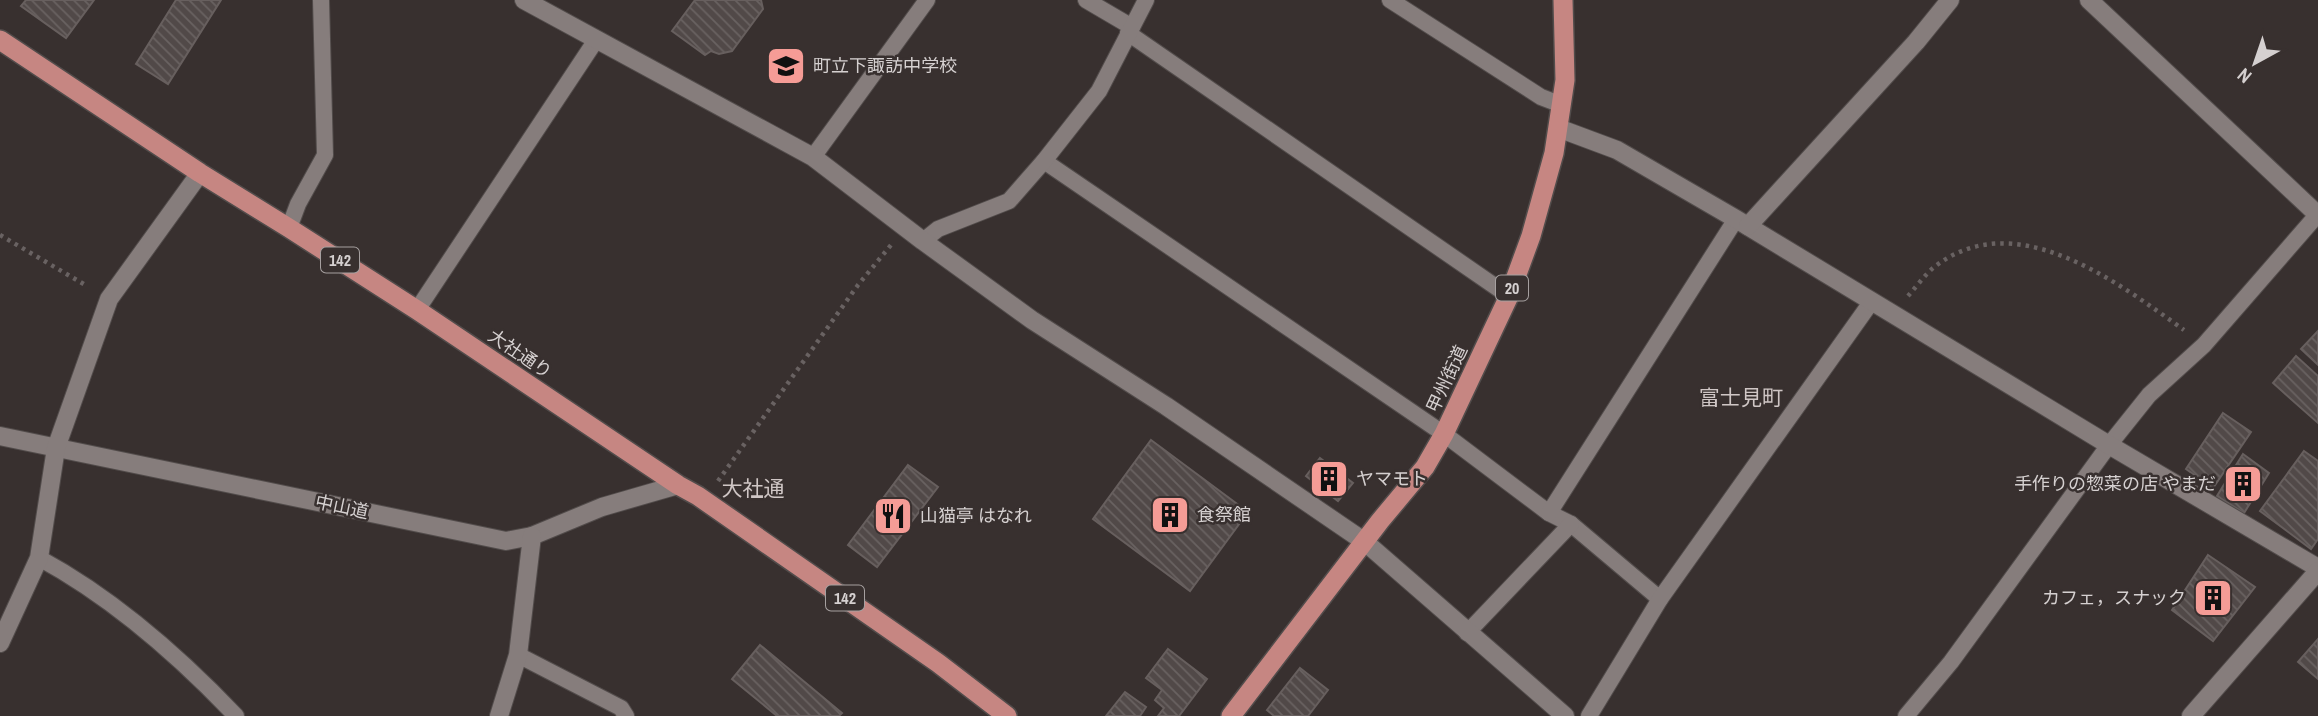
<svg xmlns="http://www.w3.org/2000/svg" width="2318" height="716" font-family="'Archivo Narrow','Noto Sans JP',sans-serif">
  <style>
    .building { fill: url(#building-back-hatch); stroke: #675f5e; stroke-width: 2 }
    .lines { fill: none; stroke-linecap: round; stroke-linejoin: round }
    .service-casing { stroke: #524c4b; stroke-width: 18 }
    .minor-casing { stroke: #524c4b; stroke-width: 20 }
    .tertiary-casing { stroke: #524c4b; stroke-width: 20 }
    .trunk-casing { stroke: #524c4b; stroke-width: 22 }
    .path { stroke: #696262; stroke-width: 4.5; stroke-dasharray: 3.5 5; stroke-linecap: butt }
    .service { stroke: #867d7c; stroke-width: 16 }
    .minor { stroke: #867d7c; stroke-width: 18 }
    .tertiary { stroke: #867d7c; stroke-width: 18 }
    .trunk { stroke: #c68682; stroke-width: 19 }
    .labels { text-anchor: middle; stroke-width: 5; stroke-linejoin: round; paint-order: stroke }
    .shield { fill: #38302f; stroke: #a6a0a0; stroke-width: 2 }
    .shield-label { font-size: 16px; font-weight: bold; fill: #d5d0d0 }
    .poi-label { font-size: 18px; fill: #d5d0d0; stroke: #38302f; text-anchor: start }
    .street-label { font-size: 18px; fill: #d5d0d0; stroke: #38302f }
    .quarter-label { font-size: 21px; fill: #cfc6c5; stroke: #38302f }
  </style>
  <defs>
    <pattern id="building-back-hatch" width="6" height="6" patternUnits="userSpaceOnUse" patternTransform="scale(1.75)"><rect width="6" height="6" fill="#514948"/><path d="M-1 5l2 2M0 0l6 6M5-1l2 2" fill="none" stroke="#696261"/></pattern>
  </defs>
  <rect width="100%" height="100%" fill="#38302f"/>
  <g class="building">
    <path d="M 26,0 L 94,0 L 66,38 L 21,6 Z"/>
    <path d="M 176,0 L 221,0 L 168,84 L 136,64 Z"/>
    <path d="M 695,0 L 761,0 L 763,9 L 732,51 L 719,54 L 711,51 L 705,55 L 672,31 Z"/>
    <path d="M 2318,331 L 2318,365 L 2301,349 Z"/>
    <path d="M 2296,356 L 2318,376 L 2318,423 L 2273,383 Z"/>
    <path d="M 2223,413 L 2251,432 L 2213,488 L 2186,469 Z"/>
    <path d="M 1151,440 L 1248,512 L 1190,591 L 1093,519 Z"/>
    <path d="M 2304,451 L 2318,461 L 2318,539 L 2311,549 L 2260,511 Z"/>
    <path d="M 2243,454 L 2269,473 L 2244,513 L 2217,496 Z"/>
    <path d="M 1320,458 L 1353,483 L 1338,501 L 1306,476 Z"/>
    <path d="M 908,465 L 938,487 L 877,567 L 848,545 Z"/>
    <path d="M 2208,555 L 2255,587 L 2213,641 L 2172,610 Z"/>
    <path d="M 2318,639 L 2318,679 L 2298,662 Z"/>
    <path d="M 760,645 L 842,713 L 839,716 L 777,716 L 732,679 Z"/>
    <path d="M 1168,649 L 1207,679 L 1179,716 L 1158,716 L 1164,708 L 1155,700 L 1162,690 L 1146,678 Z"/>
    <path d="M 1300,668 L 1328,690 L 1308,716 L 1274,716 L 1267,710 Z"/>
    <path d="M 1125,692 L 1146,707 L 1140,716 L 1106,716 Z"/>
  </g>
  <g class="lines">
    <g class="service-casing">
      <g id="service">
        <path d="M 1086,0 L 1132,27"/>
        <path d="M 1390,0 L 1541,97 L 1562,105"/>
        <path d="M 1128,33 L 1509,296"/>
        <path d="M 813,157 L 927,0"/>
        <path d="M 1044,161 L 1444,434 L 1549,513 L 1571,524 L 1660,599"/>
        <path d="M 289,228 L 298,204 L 325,155 L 321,0"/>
        <path d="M 923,241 L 938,229 L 1009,201 L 1044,161 L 1099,91 L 1146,0"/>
        <path d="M 417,310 L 596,40"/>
        <path d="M 1549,513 L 1736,219"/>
        <path d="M 39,558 C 113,598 178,655 236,716"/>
        <path d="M 1467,633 L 1571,524"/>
        <path d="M 518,655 L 621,708 L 626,716"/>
        <path d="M 1589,716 L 1660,599 L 1872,301"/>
        <path d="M 1906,716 L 1951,662 L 2109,445 L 2149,395 L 2204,345 L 2318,214"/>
      </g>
    </g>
    <g class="minor-casing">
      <g id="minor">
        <path d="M 524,0 L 813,157 L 923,241 L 1032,320 L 1166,406 L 1365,542 L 1565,716"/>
        <path d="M 1558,128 L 1617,150 L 1736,219 L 2109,445 L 2318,568"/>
        <path d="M 1748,226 L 1916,42 L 1950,0"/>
        <path d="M 0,436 L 506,541 L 532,536 L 602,507 L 678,485"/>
        <path d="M 0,643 L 39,558 L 56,448 L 109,299 L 200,173"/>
        <path d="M 499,716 L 518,655 L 532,536"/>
        <path d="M 2191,716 L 2318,571"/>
      </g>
    </g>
    <g class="tertiary-casing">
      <path id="tertiary" d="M 2089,0 L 2318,215"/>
    </g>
    <g class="trunk-casing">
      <g id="trunk">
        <path d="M 0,40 L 200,173 L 289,228 L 417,310 L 678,485 L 698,496 L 938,663 L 1007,716"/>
        <path d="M 1231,716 L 1380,521 L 1425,467 L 1444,434 L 1509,296 L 1531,236 L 1554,153 L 1565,80 L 1563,0"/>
      </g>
    </g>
    <g class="path">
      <path d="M 0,235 L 87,286"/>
      <path d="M 1908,296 C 1916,287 1924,276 1933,268 C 2014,203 2117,282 2184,330"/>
      <path d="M 718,481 L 858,285 L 891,245"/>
    </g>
    <use href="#service" class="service"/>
    <use href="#minor" class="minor"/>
    <use href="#tertiary" class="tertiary"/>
    <use href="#trunk" class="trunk"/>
  </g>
  <defs>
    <g id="school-square" transform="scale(2.0125)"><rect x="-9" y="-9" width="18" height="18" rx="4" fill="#f59c96" stroke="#38302f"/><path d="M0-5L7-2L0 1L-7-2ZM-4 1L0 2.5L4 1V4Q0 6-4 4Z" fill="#111"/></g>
    <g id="building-square" transform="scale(2.0125)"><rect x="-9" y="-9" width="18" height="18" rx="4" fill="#f59c96" stroke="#38302f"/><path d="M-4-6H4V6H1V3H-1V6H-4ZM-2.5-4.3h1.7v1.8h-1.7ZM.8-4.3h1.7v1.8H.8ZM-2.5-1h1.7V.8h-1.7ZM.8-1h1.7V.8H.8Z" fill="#111"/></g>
    <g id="restaurant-square" transform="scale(2.0125)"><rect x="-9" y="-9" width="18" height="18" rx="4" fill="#f59c96" stroke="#38302f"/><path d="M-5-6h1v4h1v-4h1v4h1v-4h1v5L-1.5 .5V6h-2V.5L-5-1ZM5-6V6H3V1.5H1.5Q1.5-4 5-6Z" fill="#111"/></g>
  </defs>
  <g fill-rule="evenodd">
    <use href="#school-square" x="786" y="66"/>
    <use href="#building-square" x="1329" y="479"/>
    <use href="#building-square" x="2243" y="484"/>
    <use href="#building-square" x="1170" y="515"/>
    <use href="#restaurant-square" x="893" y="516"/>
    <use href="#building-square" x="2213" y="598"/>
  </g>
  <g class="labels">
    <g class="shield">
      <rect x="321" y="247.5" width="38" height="25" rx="5"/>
      <rect x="1496" y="275.5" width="32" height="25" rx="5"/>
      <rect x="826" y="585.5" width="38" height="25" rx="5"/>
    </g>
    <g class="shield-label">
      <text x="340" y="266">142</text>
      <text x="1512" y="294">20</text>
      <text x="845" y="604">142</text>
    </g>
    <g class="poi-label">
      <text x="813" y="72">町立下諏訪中学校</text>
      <text x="1356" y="485">ヤマモト</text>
      <text x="2216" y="490" text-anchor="end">手作りの惣菜の店 やまだ</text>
      <text x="1197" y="521">食祭館</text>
      <text x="920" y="522">山猫亭 はなれ</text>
      <text x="2186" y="604" text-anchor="end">カフェ，スナック</text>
    </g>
    <g class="street-label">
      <text transform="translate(520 354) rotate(34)" y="6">大社通り</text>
      <text transform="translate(1447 379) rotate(-65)" y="6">甲州街道</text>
      <text transform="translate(342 507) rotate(12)" y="6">中山道</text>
    </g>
    <g class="quarter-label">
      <text x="1741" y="405">富士見町</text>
      <text x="753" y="496">大社通</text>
    </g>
  </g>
  <g transform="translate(2255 63) rotate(220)" stroke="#38302f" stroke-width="5" paint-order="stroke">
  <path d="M0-5L12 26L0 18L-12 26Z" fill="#d5d0d0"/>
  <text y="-10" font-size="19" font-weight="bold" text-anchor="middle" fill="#d5d0d0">N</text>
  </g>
</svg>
